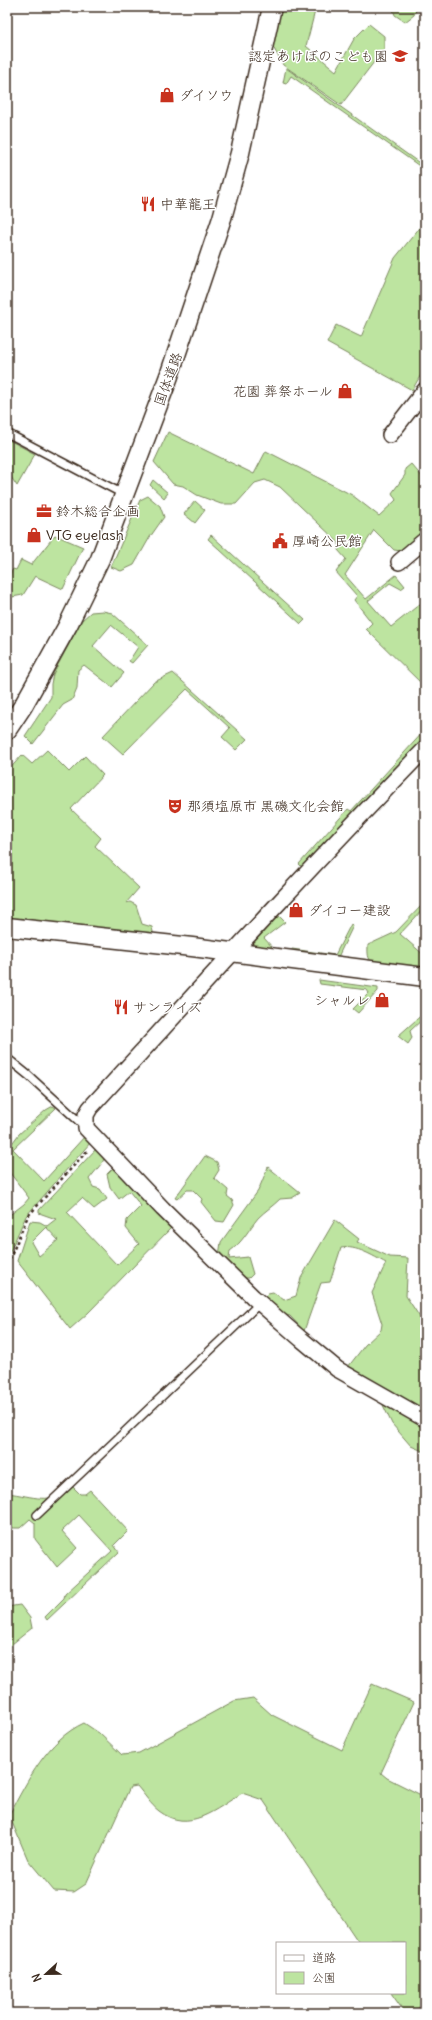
<svg xmlns="http://www.w3.org/2000/svg" width="432" height="2020" font-family="Delius,'Klee One',sans-serif">
  <style>
    .green { fill: #bde4a0; stroke: #7c875f; fill-rule: evenodd }
    .lines { fill: none; stroke-linecap: round; stroke-linejoin: round }
    .service-casing { stroke: #3b2a1e; stroke-width: 10 }
    .minor-casing { stroke: #3b2a1e; stroke-width: 18 }
    .tertiary-casing { stroke: #3b2a1e; stroke-width: 21 }
    .path { stroke: #3b2a1e; stroke-width: 2.5; stroke-dasharray: 3 3; stroke-linecap: butt }
    .service { stroke: #fff; stroke-width: 7 }
    .minor { stroke: #fff; stroke-width: 15 }
    .tertiary { stroke: #fff; stroke-width: 18 }
    .labels { text-anchor: middle; stroke-width: 3; stroke-linejoin: round; paint-order: stroke }
    .poi-label { font-size: 14px; fill: #3b2a1e; stroke: #fff; text-anchor: start }
    .street-label { font-size: 14px; fill: #3b2a1e; stroke: #fff }
  </style>
  <rect width="100%" height="100%" fill="#fff"/>
  <filter id="ink" filterUnits="userSpaceOnUse"><feTurbulence type="fractalNoise" baseFrequency=".025" numOctaves="2"/><feDisplacementMap in="SourceGraphic" scale="8" xChannelSelector="R" yChannelSelector="G"/><feConvolveMatrix kernelMatrix="1 2 1 2 8 2 1 2 1" color-interpolation-filters="sRGB"/></filter>
  <g filter="url(#ink)">
    <g class="green">
      <path d="M 281,7 L 316,7 L 306,46 L 336,71 L 354,39 L 369,24 L 384,36 L 384,49 L 341,105 L 283,65 L 272,45 Z"/>
      <path d="M 392,7 L 417,7 L 414,15 L 405,22 L 395,15 Z"/>
      <path d="M 286,68 L 425,167 L 425,170 L 291,76 L 286,84 L 283,83 Z"/>
      <path d="M 425,221 L 425,368 L 412,390 L 327,343 L 336,325 L 361,337 L 395,258 Z"/>
      <path d="M 168,432 L 254,474 L 266,451 L 352,495 L 379,516 L 396,500 L 392,493 L 405,475 L 405,469 L 411,464 L 425,480 L 425,530 L 401,551 L 394,550 L 374,530 L 345,575 L 366,599 L 396,575 L 405,586 L 401,589 L 390,583 L 368,601 L 391,627 L 425,600 L 425,656 L 420,660 L 425,665 L 425,687 L 366,629 L 372,623 L 354,600 L 357,596 L 336,572 L 346,559 L 338,550 L 339,543 L 280,487 L 265,480 L 255,483 L 236,504 L 221,504 L 197,495 L 183,486 L 173,484 L 154,462 Z"/>
      <path d="M 7,439 L 35,454 L 17,486 L 7,471 Z"/>
      <path d="M 153,480 L 168,493 L 164,498 L 150,485 Z"/>
      <path d="M 148,496 L 160,506 L 164,517 L 150,537 L 134,565 L 121,571 L 111,567 L 140,500 Z"/>
      <path d="M 195,501 L 205,510 L 195,523 L 184,514 Z"/>
      <path d="M 55,535 L 83,547 L 63,589 L 35,576 L 23,595 L 12,597 L 7,604 L 7,580 L 13,569 L 16,570 L 21,560 L 31,565 Z"/>
      <path d="M 211,535 L 305,620 L 301,624 L 208,539 Z"/>
      <path d="M 103,611 L 112,613 L 148,645 L 132,663 L 129,661 L 138,647 L 111,625 L 93,646 L 124,673 L 112,687 L 84,665 L 78,670 L 77,688 L 72,700 L 63,705 L 33,744 L 25,736 L 51,697 L 51,684 L 53,674 L 82,620 L 91,612 Z"/>
      <path d="M 173,673 L 247,739 L 236,750 L 222,737 L 230,728 L 187,689 L 123,754 L 103,736 L 154,682 Z"/>
      <path d="M 425,730 L 425,742 L 303,868 L 299,864 L 348,809 L 351,811 Z"/>
      <path d="M 47,750 L 69,772 L 85,756 L 103,775 L 71,809 L 101,838 L 95,846 L 139,888 L 126,903 L 130,902 L 136,905 L 142,924 L 152,927 L 154,937 L 16,919 L 7,916 L 7,772 L 22,755 L 32,764 Z"/>
      <path d="M 425,902 L 425,907 L 400,934 L 425,956 L 425,971 C 414,970 378,968 371,961 C 367,957 368,950 368,945 L 396,932 Z"/>
      <path d="M 276,913 L 285,922 L 264,938 L 273,948 L 247,945 Z"/>
      <path d="M 351,924 L 353,926 L 337,959 L 290,953 L 292,949 L 335,955 Z"/>
      <path d="M 319,980 L 378,988 L 378,991 L 358,1013 L 353,1009 L 369,993 L 367,990 L 320,984 Z"/>
      <path d="M 425,1012 L 425,1017 L 410,1031 L 412,1038 L 408,1044 L 398,1036 Z"/>
      <path d="M 53,1106 L 56,1108 L 13,1149 L 44,1181 L 85,1136 L 91,1142 L 26,1216 L 7,1258 L 7,1217 L 24,1204 L 29,1198 L 7,1169 L 7,1150 L 19,1134 L 46,1110 Z"/>
      <path d="M 96,1149 L 105,1157 L 102,1163 L 89,1179 L 93,1187 L 100,1189 L 107,1199 L 94,1209 L 82,1198 L 67,1212 L 117,1265 L 139,1244 L 126,1228 L 127,1220 L 141,1206 L 129,1191 L 119,1199 L 110,1187 L 107,1174 L 114,1167 L 172,1227 L 88,1313 L 70,1329 L 17,1261 L 30,1221 L 40,1222 L 47,1226 L 56,1219 L 39,1213 L 39,1210 ZM 46,1227 L 58,1240 L 39,1256 L 31,1242 Z"/>
      <path d="M 205,1156 L 217,1162 L 219,1170 L 214,1178 L 228,1190 L 227,1196 L 232,1200 L 234,1205 L 224,1222 L 216,1221 L 201,1202 L 202,1199 L 193,1190 L 187,1190 L 177,1199 L 175,1198 Z"/>
      <path d="M 268,1167 L 300,1193 L 292,1198 L 280,1199 C 273,1206 265,1211 258,1218 C 249,1229 242,1243 230,1251 L 229,1259 L 248,1257 L 253,1274 L 249,1278 L 243,1278 L 219,1256 L 221,1242 L 258,1191 Z"/>
      <path d="M 335,1220 L 359,1239 L 357,1242 L 390,1257 L 408,1258 L 406,1296 L 425,1325 L 425,1452 L 411,1446 L 392,1424 L 382,1403 L 348,1367 L 365,1345 L 381,1330 L 382,1324 L 372,1293 L 386,1263 C 373,1256 356,1245 341,1248 L 330,1282 L 321,1283 L 304,1331 L 290,1316 L 282,1314 L 263,1298 L 268,1293 L 273,1292 L 284,1300 L 296,1296 L 301,1278 Z"/>
      <path d="M 73,1487 L 80,1494 L 85,1494 L 90,1490 L 128,1531 L 114,1545 L 119,1552 L 47,1620 L 45,1617 L 64,1598 L 65,1594 L 112,1551 L 79,1515 L 62,1531 L 77,1548 L 57,1567 L 35,1539 L 35,1523 L 30,1519 L 20,1528 L 11,1528 L 7,1523 L 7,1493 C 34,1496 50,1506 73,1487 Z"/>
      <path d="M 20,1605 L 30,1618 L 32,1628 L 7,1648 L 7,1607 Z"/>
      <path d="M 372,1684 L 414,1702 L 381,1773 L 387,1778 L 425,1797 L 425,2001 L 413,2013 L 405,2013 L 391,1993 L 405,1993 L 405,1943 L 359,1943 L 263,1800 L 242,1793 C 216,1809 189,1834 159,1811 C 151,1805 144,1794 137,1786 L 130,1787 L 86,1884 L 74,1892 L 54,1891 L 28,1860 L 9,1815 C 28,1780 47,1740 84,1723 L 99,1733 L 122,1755 L 139,1753 L 234,1701 L 253,1698 L 272,1715 L 342,1750 Z"/>
    </g>
    <g class="lines">
      <g class="service-casing">
        <g id="service">
          <path d="M 7,433 L 123,494"/>
          <path d="M 7,1058 L 28,1075 L 84,1126"/>
          <path d="M 37,1515 L 260,1303"/>
        </g>
      </g>
      <g class="minor-casing">
        <g id="minor">
          <path d="M 390,435 L 425,390"/>
          <path d="M 399,562 L 425,540"/>
          <path d="M 425,749 C 311,866 201,987 90,1108 L 86,1115 L 86,1128 L 163,1209 L 253,1297 L 301,1339 L 337,1369 L 425,1419"/>
        </g>
      </g>
      <g class="tertiary-casing">
        <g id="tertiary">
          <path d="M 7,730 L 23,706 L 68,625 L 100,559 L 169,376 L 222,218 L 240,153 L 272,7"/>
          <path d="M 7,927 L 192,947 L 425,977"/>
        </g>
      </g>
      <path class="path" d="M 7,1265 L 28,1216 L 88,1150"/>
      <use href="#service" class="service"/>
      <use href="#minor" class="minor"/>
      <use href="#tertiary" class="tertiary"/>
    </g>
  </g>
  <defs>
    <g id="school-bare" transform="scale(1.2)"><path d="M0-5L7-2L0 1L-7-2ZM-4 1L0 2.5L4 1V4Q0 6-4 4Z" fill="#c8321e" stroke="#fff" stroke-width="2.5" paint-order="stroke"/></g>
    <g id="shop-bare" transform="scale(1.2)"><path d="M-5-2.5h2.3a2.7 3.5 0 0 1 5.4 0H5L5.5 6h-11ZM-1.5-2.5h3a1.5 2.3 0 0 0-3 0Z" fill="#c8321e" stroke="#fff" stroke-width="2.5" paint-order="stroke"/></g>
    <g id="restaurant-bare" transform="scale(1.2)"><path d="M-5-6h1v4h1v-4h1v4h1v-4h1v5L-1.5 .5V6h-2V.5L-5-1ZM5-6V6H3V1.5H1.5Q1.5-4 5-6Z" fill="#c8321e" stroke="#fff" stroke-width="2.5" paint-order="stroke"/></g>
    <g id="office-bare" transform="scale(1.2)"><path d="M-6-3h4V-5.5h4V-3h4V5H-6ZM-1-4.5V-3h2v-1.5ZM-6 0V1H6V0Z" fill="#c8321e" stroke="#fff" stroke-width="2.5" paint-order="stroke"/></g>
    <g id="civic-bare" transform="scale(1.2)"><path d="M-.6-6.5H3V-4.5H.6V-3L4-1V1h2V6H-6V1h2V-1L-.6-3ZM-1.2 2.5V6h2.4V2.5Z" fill="#c8321e" stroke="#fff" stroke-width="2.5" paint-order="stroke"/></g>
    <g id="theatre-bare" transform="scale(1.2)"><path d="M-5-5.5Q0-4 5-5.5V0Q5 5 0 6Q-5 5-5 0ZM-3.3-2.5H-1v1.5H-3.3ZM1-2.5H3.3v1.5H1ZM-2.8 1Q0 5.5 2.8 1Z" fill="#c8321e" stroke="#fff" stroke-width="2.5" paint-order="stroke"/></g>
  </defs>
  <g fill-rule="evenodd">
    <use href="#school-bare" x="400" y="56"/>
    <use href="#shop-bare" x="167" y="95"/>
    <use href="#restaurant-bare" x="148" y="204"/>
    <use href="#shop-bare" x="345" y="391"/>
    <use href="#office-bare" x="44" y="511"/>
    <use href="#shop-bare" x="34" y="535"/>
    <use href="#civic-bare" x="280" y="541"/>
    <use href="#theatre-bare" x="175" y="806"/>
    <use href="#shop-bare" x="296" y="910"/>
    <use href="#shop-bare" x="382" y="1000"/>
    <use href="#restaurant-bare" x="121" y="1007"/>
  </g>
  <g class="labels">
    <g class="poi-label">
      <text x="388" y="61" text-anchor="end">認定あけぼのこども園</text>
      <text x="179" y="100">ダイソウ</text>
      <text x="160" y="209">中華龍王</text>
      <text x="333" y="396" text-anchor="end">花園 葬祭ホール</text>
      <text x="56" y="516">鈴木総合企画</text>
      <text x="46" y="540">VTG eyelash</text>
      <text x="292" y="546">厚崎公民館</text>
      <text x="187" y="811">那須塩原市 黒磯文化会館</text>
      <text x="308" y="915">ダイコー建設</text>
      <text x="370" y="1005" text-anchor="end">シャルレ</text>
      <text x="133" y="1012">サンライズ</text>
    </g>
    <g class="street-label">
      <text transform="translate(168 379) rotate(-70)" y="5">国体道路</text>
    </g>
  </g>
  <rect width="432" height="2020" fill="none" stroke="#fff" stroke-width="24"/>
  <rect x="12" y="12" width="408" height="1996" fill="none" stroke="#3b2a1e" stroke-width="1.5" filter="url(#ink)"/>
  <rect x="276" y="1942" width="130" height="52" fill="#ffffff" stroke="#b1aaa5"/>
  <rect x="284" y="1955" width="20" height="6" fill="#ffffff" stroke="#b1aaa5"/>
  <text x="312" y="1962" font-size="12" fill="#3b2a1e">道路</text>
  <rect x="284" y="1972" width="20" height="12" fill="#bde4a0" stroke="#b1aaa5"/>
  <text x="312" y="1982" font-size="12" fill="#3b2a1e">公園</text>
  <g transform="translate(46 1974) rotate(248)" stroke="#ffffff" stroke-width="3" paint-order="stroke">
  <path d="M0-3L7 15L0 10L-7 15Z" fill="#3b2a1e"/>
  <text y="-6" font-size="11" font-weight="bold" text-anchor="middle" fill="#3b2a1e">N</text>
  </g>
</svg>
